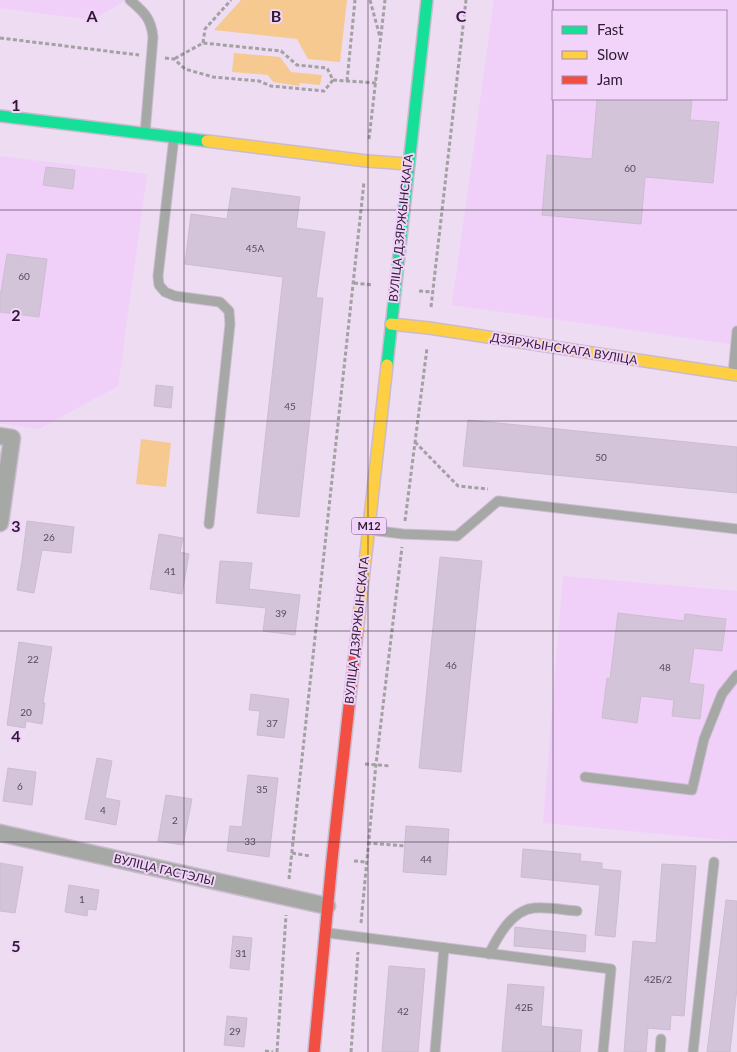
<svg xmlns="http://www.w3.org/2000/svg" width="737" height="1052" font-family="Lato,sans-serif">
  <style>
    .built { fill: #f0d0f9; fill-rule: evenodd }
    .green { fill: #f5c98f }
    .building { fill: #d4c4d9; stroke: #cdbcd1 }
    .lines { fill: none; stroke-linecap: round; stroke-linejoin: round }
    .lane-casing { stroke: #cabbce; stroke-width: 11 }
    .street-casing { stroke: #cabbce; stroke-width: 19 }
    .fast-casing { stroke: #cabbce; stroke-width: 14 }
    .slow-casing { stroke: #cabbce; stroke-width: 14 }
    .jam-casing { stroke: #cabbce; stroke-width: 14 }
    .path { stroke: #a3a1a4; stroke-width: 3; stroke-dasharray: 4 2.5; stroke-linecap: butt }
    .lane { stroke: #a5a8a4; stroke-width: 9 }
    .street { stroke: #a5a8a4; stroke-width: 16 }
    .fast { stroke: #16e098; stroke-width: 11 }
    .slow { stroke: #ffcf43; stroke-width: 11 }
    .jam { stroke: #f24e42; stroke-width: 11 }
    .grid { fill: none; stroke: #2e1b33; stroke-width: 1; stroke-opacity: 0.55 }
    .labels { text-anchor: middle; stroke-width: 4; stroke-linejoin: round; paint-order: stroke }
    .number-label { font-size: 10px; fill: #5a485f }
    .shield { fill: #f2d4fa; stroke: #69526f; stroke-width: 1 }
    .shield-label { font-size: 11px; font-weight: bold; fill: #2e1b33 }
    .street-label { font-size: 12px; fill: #2e1b33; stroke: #f2d4fa }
    .grid-label { font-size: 16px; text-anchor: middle; font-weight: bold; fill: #2e1b33; stroke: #f2d4fa; stroke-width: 4; stroke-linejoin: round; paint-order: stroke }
  </style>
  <rect width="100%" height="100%" fill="#eddcf2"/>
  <g class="built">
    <path d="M 0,0 L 126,0 L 92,20 L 0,8 Z"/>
    <path d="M 494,0 L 737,0 L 737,345 L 452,305 ZM 553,11 L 726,11 L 726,99 L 553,99 Z"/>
    <path d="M 0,156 L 147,174 L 118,386 L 39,429 L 0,423 Z"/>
    <path d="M 563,576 L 737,591 L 737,841 L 543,823 Z"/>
  </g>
  <g class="green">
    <path d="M 241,0 L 347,0 L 340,62 L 308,59 L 297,39 L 214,30 Z"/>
    <path d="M 234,53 L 280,57 L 291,72 L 322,75 L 320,85 L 300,83 L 299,86 L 273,82 L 268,75 L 232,72 Z"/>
    <path d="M 141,439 L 171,443 L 166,487 L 136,484 Z"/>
  </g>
  <g class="building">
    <path d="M 597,99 L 692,99 L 690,120 L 719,122 L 713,183 L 645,177 L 641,224 L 542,215 L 547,155 L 592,159 Z"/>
    <path d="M 46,167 L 75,170 L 73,189 L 43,185 Z"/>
    <path d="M 232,188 L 300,197 L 296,228 L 325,232 L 316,298 L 323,298 L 299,517 L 257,513 L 283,277 L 185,264 L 191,214 L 227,219 Z"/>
    <path d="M 7,254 L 47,259 L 39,317 L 0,312 L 0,292 L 1,292 Z"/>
    <path d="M 156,385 L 173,387 L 171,408 L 154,406 Z"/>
    <path d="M 468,420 L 737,447 L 737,493 L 463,466 Z"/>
    <path d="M 27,521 L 74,527 L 71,553 L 42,550 L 34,593 L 17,590 L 22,561 Z"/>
    <path d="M 159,534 L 183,538 L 180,552 L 189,554 L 182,594 L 150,589 Z"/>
    <path d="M 440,557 L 482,561 L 461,772 L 419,768 Z"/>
    <path d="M 220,561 L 252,563 L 249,589 L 300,595 L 295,635 L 263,631 L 266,608 L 216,603 Z"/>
    <path d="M 618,613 L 684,621 L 685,614 L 726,619 L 722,651 L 694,648 L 689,683 L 704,685 L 700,719 L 672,716 L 674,700 L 641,696 L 637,723 L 602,718 L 607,678 L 610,679 Z"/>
    <path d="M 19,642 L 52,647 L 43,703 L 45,703 L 42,724 L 26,721 L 25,728 L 7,725 Z"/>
    <path d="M 251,694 L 289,699 L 284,738 L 257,735 L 260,711 L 249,710 Z"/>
    <path d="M 97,758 L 112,761 L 105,798 L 120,801 L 116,825 L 85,819 Z"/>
    <path d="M 8,768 L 36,772 L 32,805 L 3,801 Z"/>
    <path d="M 248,775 L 278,778 L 269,857 L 227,851 L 230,826 L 242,827 Z"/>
    <path d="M 166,795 L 192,799 L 183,845 L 158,841 Z"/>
    <path d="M 406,826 L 449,829 L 446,875 L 403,872 Z"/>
    <path d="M 523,849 L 581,854 L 580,861 L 602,863 L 602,869 L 621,871 L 615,937 L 595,935 L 600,885 L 521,877 Z"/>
    <path d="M 0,863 L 23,867 L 15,913 L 0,911 Z"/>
    <path d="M 662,864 L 696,866 L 684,1016 L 671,1015 L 670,1030 L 648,1028 L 646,1052 L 624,1052 L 633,941 L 656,943 Z"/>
    <path d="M 69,885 L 99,890 L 96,910 L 88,909 L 87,916 L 65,912 Z"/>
    <path d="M 726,900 L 737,901 L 737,988 L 730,1052 L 707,1052 Z"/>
    <path d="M 515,927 L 586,935 L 585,952 L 514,946 Z"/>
    <path d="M 233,936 L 252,938 L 249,970 L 230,968 Z"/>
    <path d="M 389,966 L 425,969 L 418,1052 L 382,1052 Z"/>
    <path d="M 508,984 L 544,987 L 541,1026 L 582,1030 L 580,1052 L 502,1052 Z"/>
    <path d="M 227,1016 L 247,1018 L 244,1047 L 224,1045 Z"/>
  </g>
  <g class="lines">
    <g class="lane-casing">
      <g id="lane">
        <path d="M 130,0 C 144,12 151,18 153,37 L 145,133"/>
        <path d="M 174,137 L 158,276 L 159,285 L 165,292 L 175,296 L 220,302 L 229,311 L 230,324 L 209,524"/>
        <path d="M 733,374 L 737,331"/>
        <path d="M 371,530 L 403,534 L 457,536 L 498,501 L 737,529"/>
        <path d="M 585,777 L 692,790 L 704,739 L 722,694 L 737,675"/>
        <path d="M 328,933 L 611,969 L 603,1052"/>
        <path d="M 489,954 C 498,936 512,910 534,908 C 548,907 564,910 577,911"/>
        <path d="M 435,1052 L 444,948"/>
        <path d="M 660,1052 L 661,1039"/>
        <path d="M 693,1052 L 714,862"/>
      </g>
    </g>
    <g class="street-casing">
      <g id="street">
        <path d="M 0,436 L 12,438 L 0,523"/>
        <path d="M 0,833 L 327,906"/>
      </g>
    </g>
    <g class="fast-casing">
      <g id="fast">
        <path d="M 0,116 L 207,141"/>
        <path d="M 387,365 L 427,0"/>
      </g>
    </g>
    <g class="slow-casing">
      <g id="slow">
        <path d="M 207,141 L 367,161 L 408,164"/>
        <path d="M 391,324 L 429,328 L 737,375"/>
        <path d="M 357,634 L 387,365"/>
      </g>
    </g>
    <g class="jam-casing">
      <path id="jam" d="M 314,1052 L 332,860 L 357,634"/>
    </g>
    <g class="path">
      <path d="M 370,0 L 380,37"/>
      <path d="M 0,38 L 139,55"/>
      <path d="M 203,43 L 205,29 L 231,0"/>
      <path d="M 165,58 L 174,59 L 185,69 L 213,77 L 259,81 L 271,86 L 324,91 L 333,80 L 327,68 L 297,65 L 281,51 L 203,43 L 174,59"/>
      <path d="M 333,80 L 376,83"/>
      <path d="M 347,81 L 355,0"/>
      <path d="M 369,139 L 385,0"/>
      <path d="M 354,283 L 373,285"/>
      <path d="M 419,291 L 433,292"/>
      <path d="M 431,307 L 466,0"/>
      <path d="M 415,442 L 458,486 L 488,489"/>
      <path d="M 405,521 L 427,348"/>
      <path d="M 365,764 L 390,766"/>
      <path d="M 367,843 L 405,846"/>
      <path d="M 292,853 L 310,856"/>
      <path d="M 354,861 L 365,862"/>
      <path d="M 289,879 L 364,182"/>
      <path d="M 361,923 L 376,764 L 402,547"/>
      <path d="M 265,1051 L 273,1052"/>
      <path d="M 277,1052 L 286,915"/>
      <path d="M 351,1052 L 358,952"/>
    </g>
    <use href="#lane" class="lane"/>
    <use href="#street" class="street"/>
    <use href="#fast" class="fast"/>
    <use href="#slow" class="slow"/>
    <use href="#jam" class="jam"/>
  </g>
  <path class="grid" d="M 184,0 L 184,1052M 368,0 L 368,1052M 553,0 L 553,1052M 0,210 L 737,210M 0,421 L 737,421M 0,631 L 737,631M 0,842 L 737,842"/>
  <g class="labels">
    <g class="number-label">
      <text x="630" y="172">60</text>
      <text x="255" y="252">45А</text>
      <text x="24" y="280">60</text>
      <text x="290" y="410">45</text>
      <text x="601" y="461">50</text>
      <text x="49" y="541">26</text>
      <text x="170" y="575">41</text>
      <text x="281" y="617">39</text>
      <text x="33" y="663">22</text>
      <text x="451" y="669">46</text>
      <text x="665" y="671">48</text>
      <text x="26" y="716">20</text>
      <text x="272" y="727">37</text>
      <text x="20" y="790">6</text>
      <text x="262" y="793">35</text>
      <text x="103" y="814">4</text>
      <text x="175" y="824">2</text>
      <text x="250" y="845">33</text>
      <text x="426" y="863">44</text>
      <text x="82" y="903">1</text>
      <text x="241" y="957">31</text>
      <text x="658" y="983">42Б/2</text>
      <text x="524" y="1011">42Б</text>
      <text x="403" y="1015">42</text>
      <text x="235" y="1035">29</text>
    </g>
    <rect class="shield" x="351.5" y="517.5" width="35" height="17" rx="4"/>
    <g class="shield-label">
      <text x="369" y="530">М12</text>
    </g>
    <g class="street-label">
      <text transform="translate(401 228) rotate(-84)" y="4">ВУЛІЦА ДЗЯРЖЫНСКАГА</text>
      <text transform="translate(564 349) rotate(9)" y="4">ДЗЯРЖЫНСКАГА ВУЛІЦА</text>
      <text transform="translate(357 630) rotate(-84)" y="4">ВУЛІЦА ДЗЯРЖЫНСКАГА</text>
      <text transform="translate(164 870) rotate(13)" y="4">ВУЛІЦА ГАСТЭЛЫ</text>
    </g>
  </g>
  <g class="grid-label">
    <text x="92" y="22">A</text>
    <text x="276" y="22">B</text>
    <text x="461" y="22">C</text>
    <text x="16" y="111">1</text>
    <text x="16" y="321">2</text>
    <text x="16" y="532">3</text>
    <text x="16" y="742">4</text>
    <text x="16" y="952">5</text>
  </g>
  <rect x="552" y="10" width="175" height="90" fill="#f2d4fa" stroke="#a48aaa"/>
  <rect x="562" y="26" width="25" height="8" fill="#16e098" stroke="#a48aaa"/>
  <text x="597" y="35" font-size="15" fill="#2e1b33">Fast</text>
  <rect x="562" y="51" width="25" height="8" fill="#ffcf43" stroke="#a48aaa"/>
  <text x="597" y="60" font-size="15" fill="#2e1b33">Slow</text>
  <rect x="562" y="76" width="25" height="8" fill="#f24e42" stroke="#a48aaa"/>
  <text x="597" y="85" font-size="15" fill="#2e1b33">Jam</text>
</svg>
